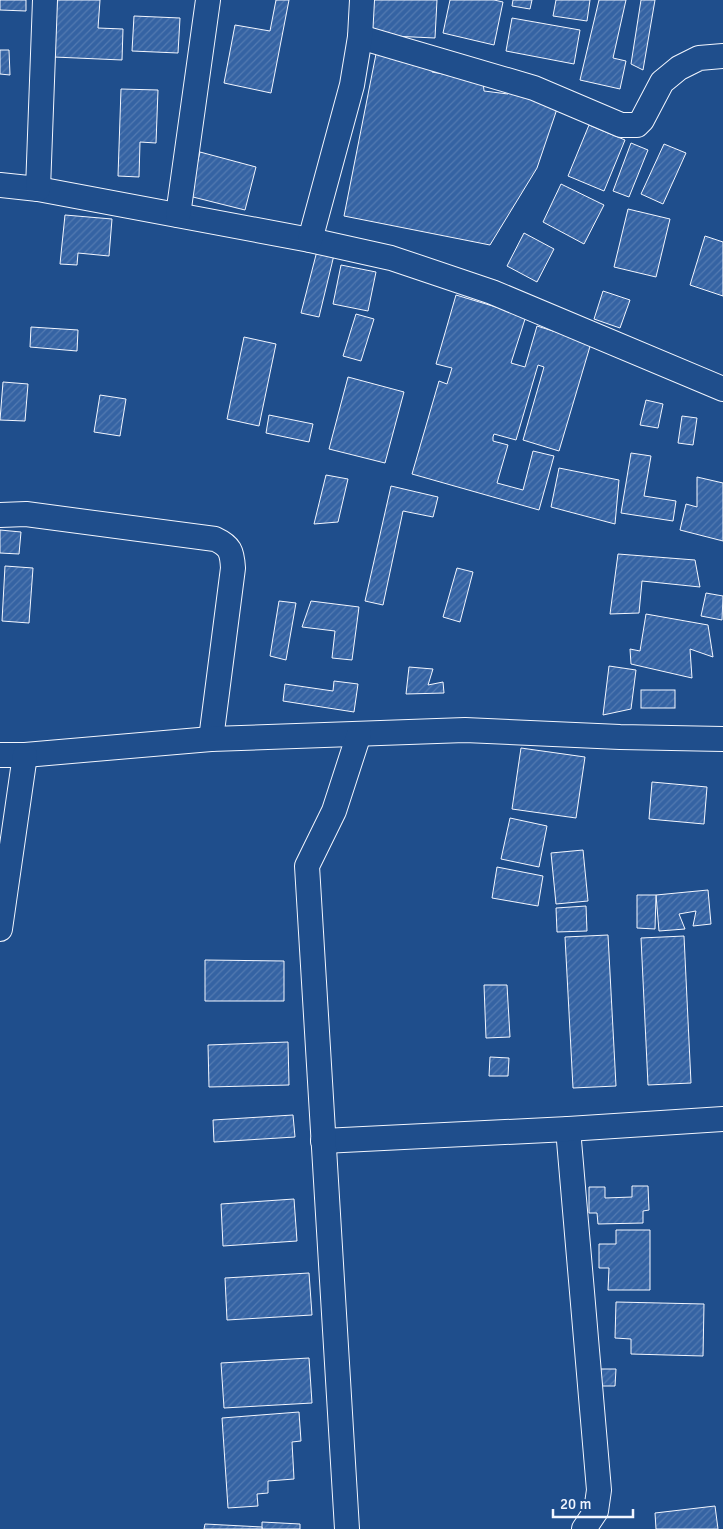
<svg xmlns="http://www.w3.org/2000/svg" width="723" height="1529" font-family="Signika,sans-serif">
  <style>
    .building { fill: url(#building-hatch); stroke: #f2f6ff }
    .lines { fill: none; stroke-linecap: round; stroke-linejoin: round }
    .minor-casing { stroke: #f2f6ff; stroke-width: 26 }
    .minor { stroke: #1f4e8c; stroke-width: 24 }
  </style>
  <defs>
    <pattern id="building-hatch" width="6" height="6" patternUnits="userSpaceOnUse" patternTransform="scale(1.25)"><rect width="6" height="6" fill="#3563a3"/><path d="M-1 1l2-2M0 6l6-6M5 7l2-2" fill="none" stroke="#537ab1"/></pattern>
  </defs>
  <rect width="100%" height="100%" fill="#1f4e8c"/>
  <g class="building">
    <path d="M 0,0 L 26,0 L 26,11 L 0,10 Z"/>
    <path d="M 57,0 L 100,0 L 98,28 L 123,29 L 122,60 L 54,57 Z"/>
    <path d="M 276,0 L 289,0 L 271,93 L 224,83 L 235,25 L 270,31 Z"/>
    <path d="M 372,0 L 437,0 L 435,38 L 371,35 Z"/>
    <path d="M 450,0 L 494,0 L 503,2 L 494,45 L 443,33 Z"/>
    <path d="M 513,0 L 532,0 L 530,9 L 512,6 Z"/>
    <path d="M 556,0 L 590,0 L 587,21 L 553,16 Z"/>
    <path d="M 599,0 L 626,0 L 613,58 L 626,61 L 620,89 L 580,80 Z"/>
    <path d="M 641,0 L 655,0 L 643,70 L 631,64 Z"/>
    <path d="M 134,16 L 180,18 L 178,53 L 132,51 Z"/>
    <path d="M 512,18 L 580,30 L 574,64 L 506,51 Z"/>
    <path d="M 0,50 L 9,50 L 10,75 L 0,74 Z"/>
    <path d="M 376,54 L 433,65 L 432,72 L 483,81 L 484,91 L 508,94 L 511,90 L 558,106 L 537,168 L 490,245 L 344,216 Z"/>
    <path d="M 121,89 L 158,90 L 156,143 L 140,142 L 139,177 L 118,176 Z"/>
    <path d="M 589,125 L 625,140 L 604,191 L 568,176 Z"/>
    <path d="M 631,143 L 648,150 L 629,197 L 613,191 Z"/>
    <path d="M 664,144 L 686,153 L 663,204 L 641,194 Z"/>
    <path d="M 200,152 L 256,167 L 245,210 L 189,196 Z"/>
    <path d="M 561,184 L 604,205 L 584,244 L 543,222 Z"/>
    <path d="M 628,209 L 670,219 L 656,277 L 614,267 Z"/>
    <path d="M 65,215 L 112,219 L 109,256 L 78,253 L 77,265 L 60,264 Z"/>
    <path d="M 524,233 L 554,249 L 537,282 L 507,266 Z"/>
    <path d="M 705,236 L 723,242 L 723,296 L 690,285 Z"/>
    <path d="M 317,251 L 334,255 L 319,317 L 301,313 Z"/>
    <path d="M 341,265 L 376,272 L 368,311 L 333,304 Z"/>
    <path d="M 603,291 L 630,300 L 620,328 L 594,319 Z"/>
    <path d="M 456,295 L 526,316 L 511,363 L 525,367 L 537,326 L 591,343 L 559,451 L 523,440 L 544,367 L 538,365 L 516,440 L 494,434 L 493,437 L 493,441 L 508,445 L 497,483 L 523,490 L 533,451 L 554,456 L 539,510 L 412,474 L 439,381 L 447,384 L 452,368 L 436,364 Z"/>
    <path d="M 356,314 L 374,319 L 361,361 L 343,356 Z"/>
    <path d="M 31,327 L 78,330 L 77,351 L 30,347 Z"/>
    <path d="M 244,337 L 276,344 L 259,426 L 227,419 Z"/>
    <path d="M 348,377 L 404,392 L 385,463 L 329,449 Z"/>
    <path d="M 3,382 L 28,384 L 25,421 L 0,420 Z"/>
    <path d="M 100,395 L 126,399 L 120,436 L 94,432 Z"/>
    <path d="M 646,400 L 663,404 L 658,428 L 640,425 Z"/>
    <path d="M 269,415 L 313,424 L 309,442 L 266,433 Z"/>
    <path d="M 682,416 L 697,418 L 693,445 L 678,443 Z"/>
    <path d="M 631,453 L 651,456 L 644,496 L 676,501 L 673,521 L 621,513 Z"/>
    <path d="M 559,468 L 619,480 L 615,524 L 551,507 Z"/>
    <path d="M 326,475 L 348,479 L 338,522 L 314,524 Z"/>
    <path d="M 697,477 L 723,483 L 723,541 L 680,530 L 686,504 L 697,507 Z"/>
    <path d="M 391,486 L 438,497 L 433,517 L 403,511 L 383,605 L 365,601 Z"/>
    <path d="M 0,530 L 21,532 L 19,554 L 0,553 Z"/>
    <path d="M 618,554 L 695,560 L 700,587 L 642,581 L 639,613 L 610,614 Z"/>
    <path d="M 5,566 L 33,568 L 29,623 L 2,621 Z"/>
    <path d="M 457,568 L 473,572 L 460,622 L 443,617 Z"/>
    <path d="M 706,593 L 723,596 L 722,620 L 701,616 Z"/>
    <path d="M 279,601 L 296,603 L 286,660 L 270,656 Z"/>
    <path d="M 311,601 L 359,607 L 352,660 L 332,658 L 335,631 L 302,627 Z"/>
    <path d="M 646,614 L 708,625 L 713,657 L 690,649 L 692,678 L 631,664 L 630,649 L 640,651 Z"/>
    <path d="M 609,666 L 636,670 L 631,709 L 603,715 Z"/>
    <path d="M 409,667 L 433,669 L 428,685 L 443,682 L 444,693 L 406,694 Z"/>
    <path d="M 334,681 L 358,684 L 354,712 L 283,701 L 285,684 L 333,691 Z"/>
    <rect x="641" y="690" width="34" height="18"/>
    <path d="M 521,748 L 585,757 L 576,818 L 512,809 Z"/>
    <path d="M 652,782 L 707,787 L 704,824 L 649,819 Z"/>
    <path d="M 510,818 L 547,826 L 539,867 L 501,859 Z"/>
    <path d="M 583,850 L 588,901 L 556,904 L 551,853 Z"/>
    <path d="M 497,867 L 543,876 L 538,906 L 492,898 Z"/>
    <path d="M 708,890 L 711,924 L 693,926 L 696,911 L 679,914 L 685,929 L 659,931 L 656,895 Z"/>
    <path d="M 637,895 L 656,895 L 655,929 L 637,928 Z"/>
    <path d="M 586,906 L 587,931 L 557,932 L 556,908 Z"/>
    <path d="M 608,935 L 616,1086 L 573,1088 L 565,937 Z"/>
    <path d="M 684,936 L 691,1083 L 648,1085 L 641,938 Z"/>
    <path d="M 205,960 L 284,961 L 284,1001 L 205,1001 Z"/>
    <path d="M 484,985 L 507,985 L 510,1037 L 486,1038 Z"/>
    <path d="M 288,1042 L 289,1085 L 209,1087 L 208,1045 Z"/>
    <path d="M 490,1057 L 509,1058 L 508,1076 L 489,1076 Z"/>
    <path d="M 293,1115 L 295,1137 L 214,1142 L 213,1120 Z"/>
    <path d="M 632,1186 L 648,1186 L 649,1210 L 643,1211 L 643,1223 L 598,1224 L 597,1213 L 589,1213 L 589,1187 L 605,1187 L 605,1198 L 632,1197 Z"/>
    <path d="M 294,1199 L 297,1241 L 223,1246 L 221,1204 Z"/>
    <path d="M 616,1230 L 650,1230 L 650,1290 L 608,1290 L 609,1268 L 599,1268 L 599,1244 L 616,1244 Z"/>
    <path d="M 309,1273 L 312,1315 L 227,1320 L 225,1278 Z"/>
    <path d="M 616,1302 L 704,1304 L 703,1356 L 631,1354 L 631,1339 L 615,1338 Z"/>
    <path d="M 309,1358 L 312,1403 L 224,1408 L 221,1363 Z"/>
    <path d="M 599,1369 L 616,1369 L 615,1386 L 599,1386 Z"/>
    <path d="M 299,1412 L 301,1441 L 292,1442 L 294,1479 L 268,1481 L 268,1493 L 257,1494 L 258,1506 L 228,1508 L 222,1418 Z"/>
    <path d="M 715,1506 L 718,1529 L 656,1529 L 655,1513 Z"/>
    <path d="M 262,1522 L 300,1524 L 300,1529 L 262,1529 Z"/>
    <path d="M 205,1524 L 262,1527 L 262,1529 L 204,1529 Z"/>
  </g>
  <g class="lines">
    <g class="minor-casing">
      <g id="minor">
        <path d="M 360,37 L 534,88 L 621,125 L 637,125 L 642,120 L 662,82 L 679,68 L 699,58 L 723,56"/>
        <path d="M 0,185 L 38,189 L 310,240 L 391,258 L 492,292 L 723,389"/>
        <path d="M 38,189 L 45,0"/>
        <path d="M 178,215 L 208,0"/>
        <path d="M 310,240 L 352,85 L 360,37 L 362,0"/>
        <path d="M 0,515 L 26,514 L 215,539 C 230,546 232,551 233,568 L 211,739"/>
        <path d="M 0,755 L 25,755 L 211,739 L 465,730 L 620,737 L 723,739"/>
        <path d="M 0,929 L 25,755"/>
        <path d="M 568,1129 L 599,1490 L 596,1511 L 584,1529"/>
        <path d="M 323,1141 L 568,1129 L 723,1119"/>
        <path d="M 347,1529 L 307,866 L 334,811 L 359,734"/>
      </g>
    </g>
    <use href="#minor" class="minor"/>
  </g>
  <path d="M553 1509v8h80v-8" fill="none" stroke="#f2f6ff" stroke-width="2.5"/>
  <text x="560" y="1509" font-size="15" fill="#f2f6ff" stroke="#1f4e8c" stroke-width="4" paint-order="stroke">20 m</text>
</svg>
